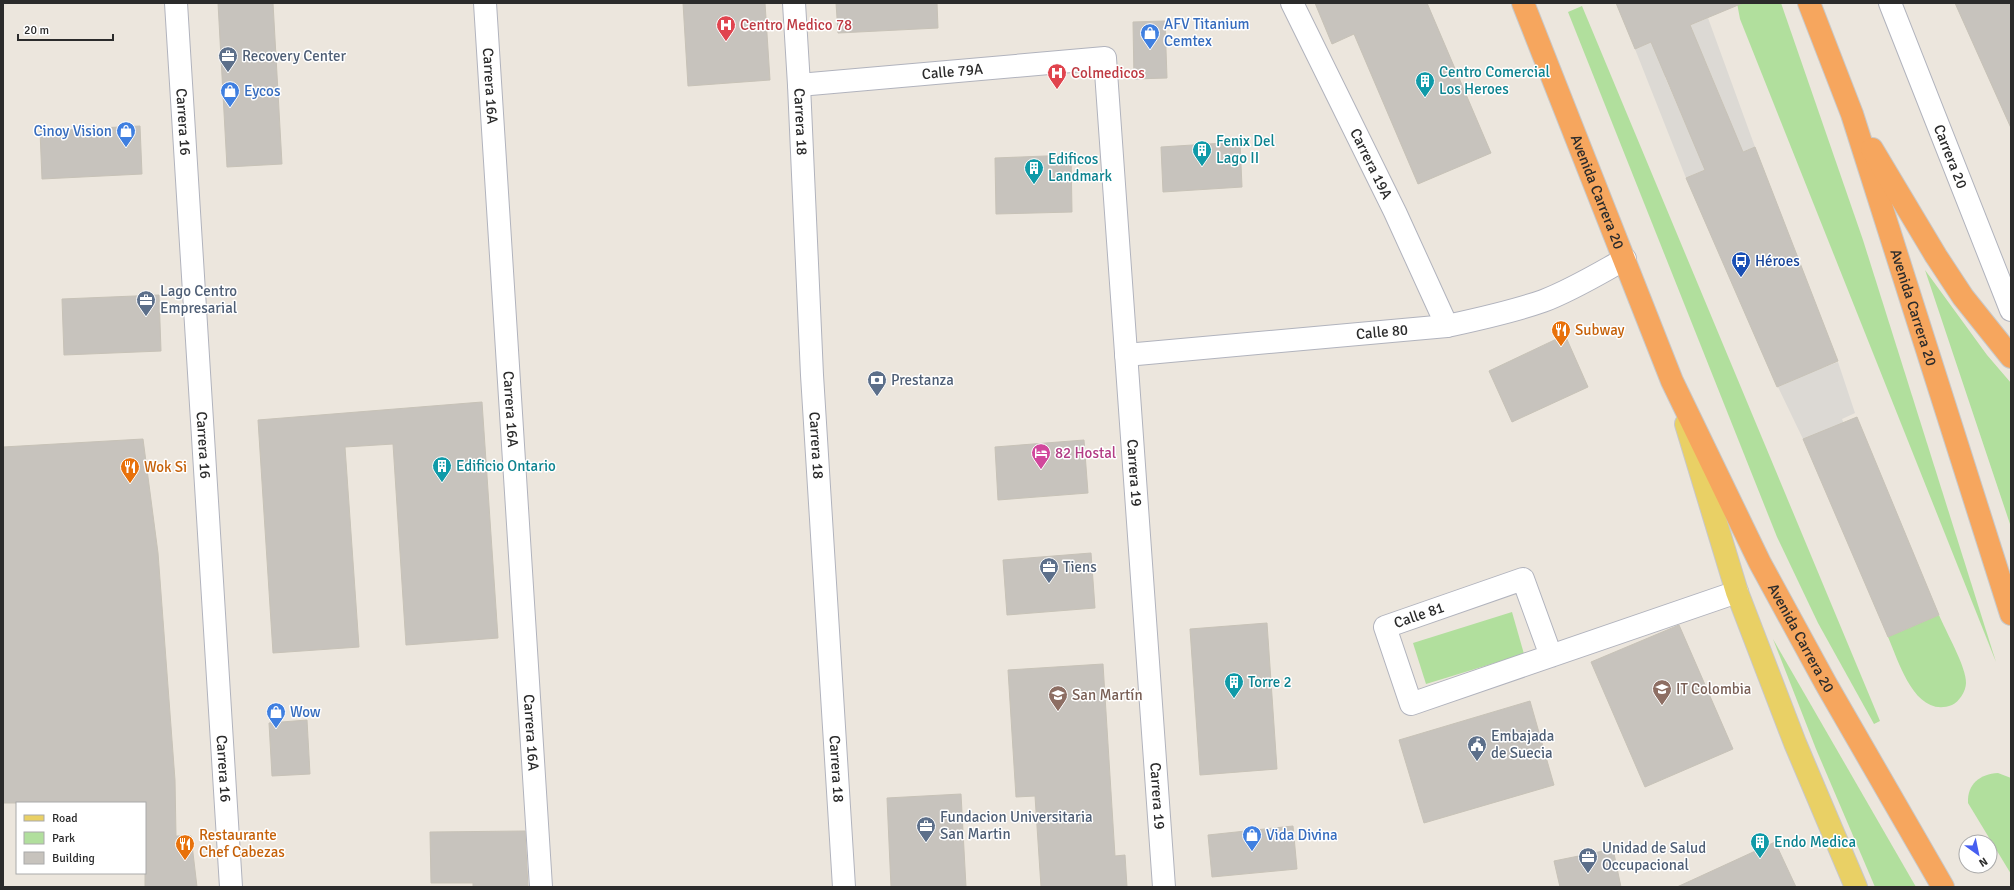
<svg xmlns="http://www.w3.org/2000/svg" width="2014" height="890" font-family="Signika,sans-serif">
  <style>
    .green { fill: #b1df9d }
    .plaza { fill: #dcd9d4; fill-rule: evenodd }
    .building { fill: #c7c3bd; stroke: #c7c2b7 }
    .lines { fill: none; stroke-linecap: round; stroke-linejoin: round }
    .minor-casing { stroke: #b1b3bd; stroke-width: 24 }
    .major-casing { stroke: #c8c8c8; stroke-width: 24 }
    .highway-casing { stroke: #c8c8c8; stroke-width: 24 }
    .minor { stroke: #fff; stroke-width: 22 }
    .major { stroke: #e9d065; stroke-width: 22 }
    .highway { stroke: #f6a65e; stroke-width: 22 }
    .labels { text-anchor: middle; stroke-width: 3; stroke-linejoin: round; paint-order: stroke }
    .shop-label { font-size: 15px; fill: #366cbe; stroke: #fff; text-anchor: start }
    .health-label { font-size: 15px; fill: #be3a42; stroke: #fff; text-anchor: start }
    .service-label { font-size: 15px; fill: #4e5e75; stroke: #fff; text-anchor: start }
    .street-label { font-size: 15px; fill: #2b2b2b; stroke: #fff }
    .culture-label { font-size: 15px; fill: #0d838f; stroke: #fff; text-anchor: start }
    .transit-label { font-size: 15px; fill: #164399; stroke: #fff; text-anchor: start }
    .food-label { font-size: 15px; fill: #c56008; stroke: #fff; text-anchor: start }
    .hotel-label { font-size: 15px; fill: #b23c85; stroke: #fff; text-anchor: start }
    .education-label { font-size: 15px; fill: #785e54; stroke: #fff; text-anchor: start }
  </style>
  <rect width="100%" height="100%" fill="#ece6dd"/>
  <g class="green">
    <path d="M 1737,3 L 1781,3 L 1863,240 L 1996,662 L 1740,19 Z"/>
    <path d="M 1582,6 L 1880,721 L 1874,724 L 1818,623 L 1777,537 L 1568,12 Z"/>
    <path d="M 1925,270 L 1987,355 L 2011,383 L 2011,527 Z"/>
    <path d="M 1512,612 L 1524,654 L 1426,684 L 1413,643 Z"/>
    <path d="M 1939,615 C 1945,630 1967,668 1966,683 C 1966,691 1959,702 1952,705 C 1915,719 1899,662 1888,637 Z"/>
    <path d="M 1773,639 L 1916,887 L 1875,887 L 1816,749 Z"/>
    <path d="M 1998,773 L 2011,778 L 2011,874 L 1968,803 C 1967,784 1980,774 1998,773 Z"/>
  </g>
  <path class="plaza" d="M 1682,3 L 1691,25 L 1708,18 L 1755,147 L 1739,153 L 1822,368 L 1838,362 L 1855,413 L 1842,419 L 1920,606 L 1819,433 L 1803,439 L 1778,387 L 1796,379 L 1704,170 L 1686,178 L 1635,49 L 1651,42 ZM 1705,60 L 1727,113 L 1688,130 L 1665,77 Z"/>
  <g class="building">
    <path d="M 218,3 L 273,3 L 282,164 L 227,167 Z"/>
    <path d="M 683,3 L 765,3 L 770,80 L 688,86 Z"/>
    <path d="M 836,3 L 937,3 L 938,28 L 838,33 Z"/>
    <path d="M 1315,3 L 1427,3 L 1491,153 L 1418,184 L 1354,34 L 1332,44 Z"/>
    <path d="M 1616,3 L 1743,3 L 1690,25 L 1743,152 L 1755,147 L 1838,361 L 1777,387 L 1686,178 L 1705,170 L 1651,42 L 1635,49 Z"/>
    <path d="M 1955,3 L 2011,3 L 2011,128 Z"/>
    <path d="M 1165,21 L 1167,78 L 1134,79 L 1133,22 Z"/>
    <path d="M 140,126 L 142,174 L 42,179 L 40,131 Z"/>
    <path d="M 1240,142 L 1242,187 L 1163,192 L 1161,147 Z"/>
    <path d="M 1071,155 L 1072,212 L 996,214 L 995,158 Z"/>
    <path d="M 159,295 L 161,351 L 64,355 L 62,299 Z"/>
    <path d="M 1565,335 L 1588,387 L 1512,422 L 1489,371 Z"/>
    <path d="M 482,402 L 498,638 L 406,645 L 393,444 L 345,447 L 359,647 L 273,653 L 258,420 Z"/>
    <path d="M 1857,417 L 1939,615 L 1888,637 L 1803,439 Z"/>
    <path d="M 143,439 L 158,553 L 175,780 L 176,836 L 191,836 L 197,887 L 145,887 L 145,803 L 3,803 L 3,447 Z"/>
    <path d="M 1084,440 L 1088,493 L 998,500 L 995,447 Z"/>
    <path d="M 1091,553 L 1095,608 L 1007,615 L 1003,560 Z"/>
    <path d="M 1267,623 L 1277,769 L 1200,775 L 1190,629 Z"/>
    <path d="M 1679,625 L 1733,749 L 1645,787 L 1591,662 Z"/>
    <path d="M 1103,664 L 1115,856 L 1125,855 L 1127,887 L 1041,887 L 1035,796 L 1016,797 L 1008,670 Z"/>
    <path d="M 1530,701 L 1554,785 L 1424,823 L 1399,740 Z"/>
    <path d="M 307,720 L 310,774 L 272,776 L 269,723 Z"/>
    <path d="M 961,794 L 966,887 L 891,887 L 887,798 Z"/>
    <path d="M 1293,826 L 1297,869 L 1212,877 L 1208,835 Z"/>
    <path d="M 525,831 L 528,887 L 473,887 L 473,883 L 431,883 L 430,832 Z"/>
    <path d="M 1775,842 L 1796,887 L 1677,887 Z"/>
    <path d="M 1613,849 L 1621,887 L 1560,887 L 1554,861 Z"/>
  </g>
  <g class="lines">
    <g class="minor-casing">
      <g id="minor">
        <path id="s1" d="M 176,3 L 231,887"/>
        <path id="s2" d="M 485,3 L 541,887"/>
        <path id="s3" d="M 794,3 L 799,85 L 812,375 L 844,887"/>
        <path id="s4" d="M 1292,3 L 1395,212 L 1447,326"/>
        <path id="s5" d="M 1890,3 L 2011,310"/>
        <path id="s6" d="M 799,85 L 1105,58 L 1164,887"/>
        <path id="s7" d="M 1126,355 L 1447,326 C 1479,319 1512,312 1543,301 C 1572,290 1598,274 1625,259"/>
        <path d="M 1551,656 L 1523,579 L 1385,627 L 1411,704 L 1737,592"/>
      </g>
    </g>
    <g class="major-casing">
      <path id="major" d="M 1686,424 L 1737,592 L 1795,743 L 1856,887"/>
    </g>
    <g class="highway-casing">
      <g id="highway">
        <path id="s8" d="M 1523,3 L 1672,381 L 1760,563 L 1826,684 L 1943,887"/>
        <path id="s9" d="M 1809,3 L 1852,114 L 2011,614"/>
        <path d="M 1872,149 L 1936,256 L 1963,297 L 2011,357"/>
      </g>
    </g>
    <use href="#minor" class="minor"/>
    <use href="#major" class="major"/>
    <use href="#highway" class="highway"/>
  </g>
  <defs>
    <g id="hospital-pin" transform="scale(1)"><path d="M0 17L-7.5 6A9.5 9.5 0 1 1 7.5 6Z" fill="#e0444e" stroke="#fff"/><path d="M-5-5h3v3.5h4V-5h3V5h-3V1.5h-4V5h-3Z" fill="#fff"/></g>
    <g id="shop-pin" transform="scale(1)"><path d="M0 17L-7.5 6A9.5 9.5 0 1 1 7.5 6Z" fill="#3f7fe0" stroke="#fff"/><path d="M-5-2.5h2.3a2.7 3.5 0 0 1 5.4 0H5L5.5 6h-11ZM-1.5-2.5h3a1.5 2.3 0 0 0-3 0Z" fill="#fff"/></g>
    <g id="office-pin" transform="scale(1)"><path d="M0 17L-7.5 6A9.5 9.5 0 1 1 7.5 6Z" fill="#5c6f8a" stroke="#fff"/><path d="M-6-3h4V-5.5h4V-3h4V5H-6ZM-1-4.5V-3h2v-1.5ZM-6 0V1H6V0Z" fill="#fff"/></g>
    <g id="building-pin" transform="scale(1)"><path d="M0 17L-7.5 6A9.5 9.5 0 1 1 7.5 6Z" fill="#0f9aa8" stroke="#fff"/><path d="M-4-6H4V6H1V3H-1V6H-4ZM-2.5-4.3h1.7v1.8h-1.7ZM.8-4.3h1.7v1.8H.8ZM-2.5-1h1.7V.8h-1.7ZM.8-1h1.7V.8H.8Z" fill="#fff"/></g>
    <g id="bus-pin" transform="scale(1)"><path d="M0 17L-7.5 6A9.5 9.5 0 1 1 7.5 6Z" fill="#1a4fb4" stroke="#fff"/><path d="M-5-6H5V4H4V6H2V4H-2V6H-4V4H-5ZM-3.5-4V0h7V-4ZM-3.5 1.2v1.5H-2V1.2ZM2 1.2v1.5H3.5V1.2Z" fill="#fff"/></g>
    <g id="restaurant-pin" transform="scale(1)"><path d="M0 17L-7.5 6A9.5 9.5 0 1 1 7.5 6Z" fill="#e8710a" stroke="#fff"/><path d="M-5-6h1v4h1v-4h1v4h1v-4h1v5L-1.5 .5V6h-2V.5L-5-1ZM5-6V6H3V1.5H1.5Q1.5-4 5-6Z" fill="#fff"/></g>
    <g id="bank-pin" transform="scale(1)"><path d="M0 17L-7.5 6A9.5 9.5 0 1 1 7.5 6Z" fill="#5c6f8a" stroke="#fff"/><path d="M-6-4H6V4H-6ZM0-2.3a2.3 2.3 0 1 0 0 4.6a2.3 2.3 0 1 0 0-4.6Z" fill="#fff"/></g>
    <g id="hotel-pin" transform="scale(1)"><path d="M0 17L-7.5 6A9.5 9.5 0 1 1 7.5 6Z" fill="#d1479c" stroke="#fff"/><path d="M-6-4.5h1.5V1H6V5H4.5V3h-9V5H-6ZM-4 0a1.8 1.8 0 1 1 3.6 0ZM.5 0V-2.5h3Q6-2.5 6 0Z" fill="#fff"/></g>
    <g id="university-pin" transform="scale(1)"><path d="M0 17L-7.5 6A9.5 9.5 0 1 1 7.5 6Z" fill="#8d6e63" stroke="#fff"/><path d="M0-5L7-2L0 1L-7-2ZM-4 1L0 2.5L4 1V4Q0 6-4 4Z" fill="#fff"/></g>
    <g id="civic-pin" transform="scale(1)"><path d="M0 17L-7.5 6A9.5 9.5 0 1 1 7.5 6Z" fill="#5c6f8a" stroke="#fff"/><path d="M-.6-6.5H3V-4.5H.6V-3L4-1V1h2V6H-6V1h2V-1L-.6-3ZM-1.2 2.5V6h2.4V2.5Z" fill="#fff"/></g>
  </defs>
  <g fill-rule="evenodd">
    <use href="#hospital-pin" x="726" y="25"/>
    <use href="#shop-pin" x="1150" y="33"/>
    <use href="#office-pin" x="228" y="56"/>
    <use href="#hospital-pin" x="1057" y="73"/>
    <use href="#building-pin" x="1425" y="81"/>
    <use href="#shop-pin" x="230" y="91"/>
    <use href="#shop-pin" x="126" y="131"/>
    <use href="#building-pin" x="1202" y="150"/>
    <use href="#building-pin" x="1034" y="168"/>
    <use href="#bus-pin" x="1741" y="261"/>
    <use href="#office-pin" x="146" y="300"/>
    <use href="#restaurant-pin" x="1561" y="330"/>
    <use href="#bank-pin" x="877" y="380"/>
    <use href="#hotel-pin" x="1041" y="453"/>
    <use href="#building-pin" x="442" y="466"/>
    <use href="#restaurant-pin" x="130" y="467"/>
    <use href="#office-pin" x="1049" y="567"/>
    <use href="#building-pin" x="1234" y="682"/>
    <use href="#university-pin" x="1662" y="689"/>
    <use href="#university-pin" x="1058" y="695"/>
    <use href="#shop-pin" x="276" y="712"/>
    <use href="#civic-pin" x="1477" y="745"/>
    <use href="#office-pin" x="926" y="826"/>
    <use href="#shop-pin" x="1252" y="835"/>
    <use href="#building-pin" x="1760" y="842"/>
    <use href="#restaurant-pin" x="185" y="844"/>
    <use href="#office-pin" x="1588" y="857"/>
  </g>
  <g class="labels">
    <g class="shop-label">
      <text x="1164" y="29">AFV Titanium<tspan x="1164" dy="17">Cemtex</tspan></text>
      <text x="244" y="96">Eycos</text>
      <text x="112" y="136" text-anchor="end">Cinoy Vision</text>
      <text x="290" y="717">Wow</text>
      <text x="1266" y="840">Vida Divina</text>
    </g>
    <g class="health-label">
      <text x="740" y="30">Centro Medico 78</text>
      <text x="1071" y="78">Colmedicos</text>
    </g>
    <g class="service-label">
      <text x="242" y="61">Recovery Center</text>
      <text x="160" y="296">Lago Centro<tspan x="160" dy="17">Empresarial</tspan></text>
      <text x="891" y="385">Prestanza</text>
      <text x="1063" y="572">Tiens</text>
      <text x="1491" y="741">Embajada<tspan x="1491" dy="17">de Suecia</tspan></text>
      <text x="940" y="822">Fundacion Universitaria<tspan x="940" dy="17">San Martin</tspan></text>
      <text x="1602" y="853">Unidad de Salud<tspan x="1602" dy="17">Occupacional</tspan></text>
    </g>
    <g class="street-label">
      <text dy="5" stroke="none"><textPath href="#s6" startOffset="154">Calle 79A</textPath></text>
      <text dy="5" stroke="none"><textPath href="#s2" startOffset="83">Carrera 16A</textPath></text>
      <text dy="5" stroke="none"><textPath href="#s1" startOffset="119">Carrera 16</textPath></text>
      <text dy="5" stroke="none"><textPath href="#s3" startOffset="119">Carrera 18</textPath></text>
      <text dy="5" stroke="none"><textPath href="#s5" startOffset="165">Carrera 20</textPath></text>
      <text dy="5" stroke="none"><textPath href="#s4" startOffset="179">Carrera 19A</textPath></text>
      <text dy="5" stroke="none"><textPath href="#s8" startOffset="203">Avenida Carrera 20</textPath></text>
      <text dy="5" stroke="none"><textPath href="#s9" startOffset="322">Avenida Carrera 20</textPath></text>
      <text dy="5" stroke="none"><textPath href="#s7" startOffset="257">Calle 80</textPath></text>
      <text dy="5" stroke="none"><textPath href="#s2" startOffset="407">Carrera 16A</textPath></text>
      <text dy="5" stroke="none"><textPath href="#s1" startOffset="443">Carrera 16</textPath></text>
      <text dy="5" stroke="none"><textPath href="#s3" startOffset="443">Carrera 18</textPath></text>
      <text dy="5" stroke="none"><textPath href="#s6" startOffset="723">Carrera 19</textPath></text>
      <text transform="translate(1419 615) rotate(-19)" y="5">Calle 81</text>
      <text dy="5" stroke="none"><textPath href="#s8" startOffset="694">Avenida Carrera 20</textPath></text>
      <text dy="5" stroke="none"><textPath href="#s2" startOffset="731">Carrera 16A</textPath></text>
      <text dy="5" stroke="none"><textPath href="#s1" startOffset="767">Carrera 16</textPath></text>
      <text dy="5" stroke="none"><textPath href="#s3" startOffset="767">Carrera 18</textPath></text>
      <text dy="5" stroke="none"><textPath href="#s6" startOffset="1047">Carrera 19</textPath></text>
    </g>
    <g class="culture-label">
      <text x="1439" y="77">Centro Comercial<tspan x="1439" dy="17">Los Heroes</tspan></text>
      <text x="1216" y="146">Fenix Del<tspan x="1216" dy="17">Lago II</tspan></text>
      <text x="1048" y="164">Edificos<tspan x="1048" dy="17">Landmark</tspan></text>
      <text x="456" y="471">Edificio Ontario</text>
      <text x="1248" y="687">Torre 2</text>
      <text x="1774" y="847">Endo Medica</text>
    </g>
    <g class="transit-label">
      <text x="1755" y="266">Héroes</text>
    </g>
    <g class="food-label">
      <text x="1575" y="335">Subway</text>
      <text x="144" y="472">Wok Si</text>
      <text x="199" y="840">Restaurante<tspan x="199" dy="17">Chef Cabezas</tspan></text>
    </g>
    <g class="hotel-label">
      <text x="1055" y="458">82 Hostal</text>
    </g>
    <g class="education-label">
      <text x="1676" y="694">IT Colombia</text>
      <text x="1072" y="700">San Martín</text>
    </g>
  </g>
  <rect width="2014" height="890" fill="none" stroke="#2b2b2b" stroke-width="8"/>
  <rect x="16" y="802" width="130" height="72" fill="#ffffff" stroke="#aaaaaa"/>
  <rect x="24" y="815" width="20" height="6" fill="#e9d065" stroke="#aaaaaa"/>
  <text x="52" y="822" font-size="12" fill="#2b2b2b">Road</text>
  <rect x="24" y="832" width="20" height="12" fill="#b1df9d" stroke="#aaaaaa"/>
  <text x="52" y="842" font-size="12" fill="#2b2b2b">Park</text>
  <rect x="24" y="852" width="20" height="12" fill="#c7c3bd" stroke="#aaaaaa"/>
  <text x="52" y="862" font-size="12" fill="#2b2b2b">Building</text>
  <g transform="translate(1978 854) rotate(147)"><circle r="19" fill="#ffffff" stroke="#aaaaaa"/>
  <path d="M0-3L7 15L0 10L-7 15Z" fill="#465ef0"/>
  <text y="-6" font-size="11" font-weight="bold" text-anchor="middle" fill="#2b2b2b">N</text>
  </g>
  <path d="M18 34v6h95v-6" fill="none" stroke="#2b2b2b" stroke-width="2"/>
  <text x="24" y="34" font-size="12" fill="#2b2b2b" stroke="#ffffff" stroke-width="3" paint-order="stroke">20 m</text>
</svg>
